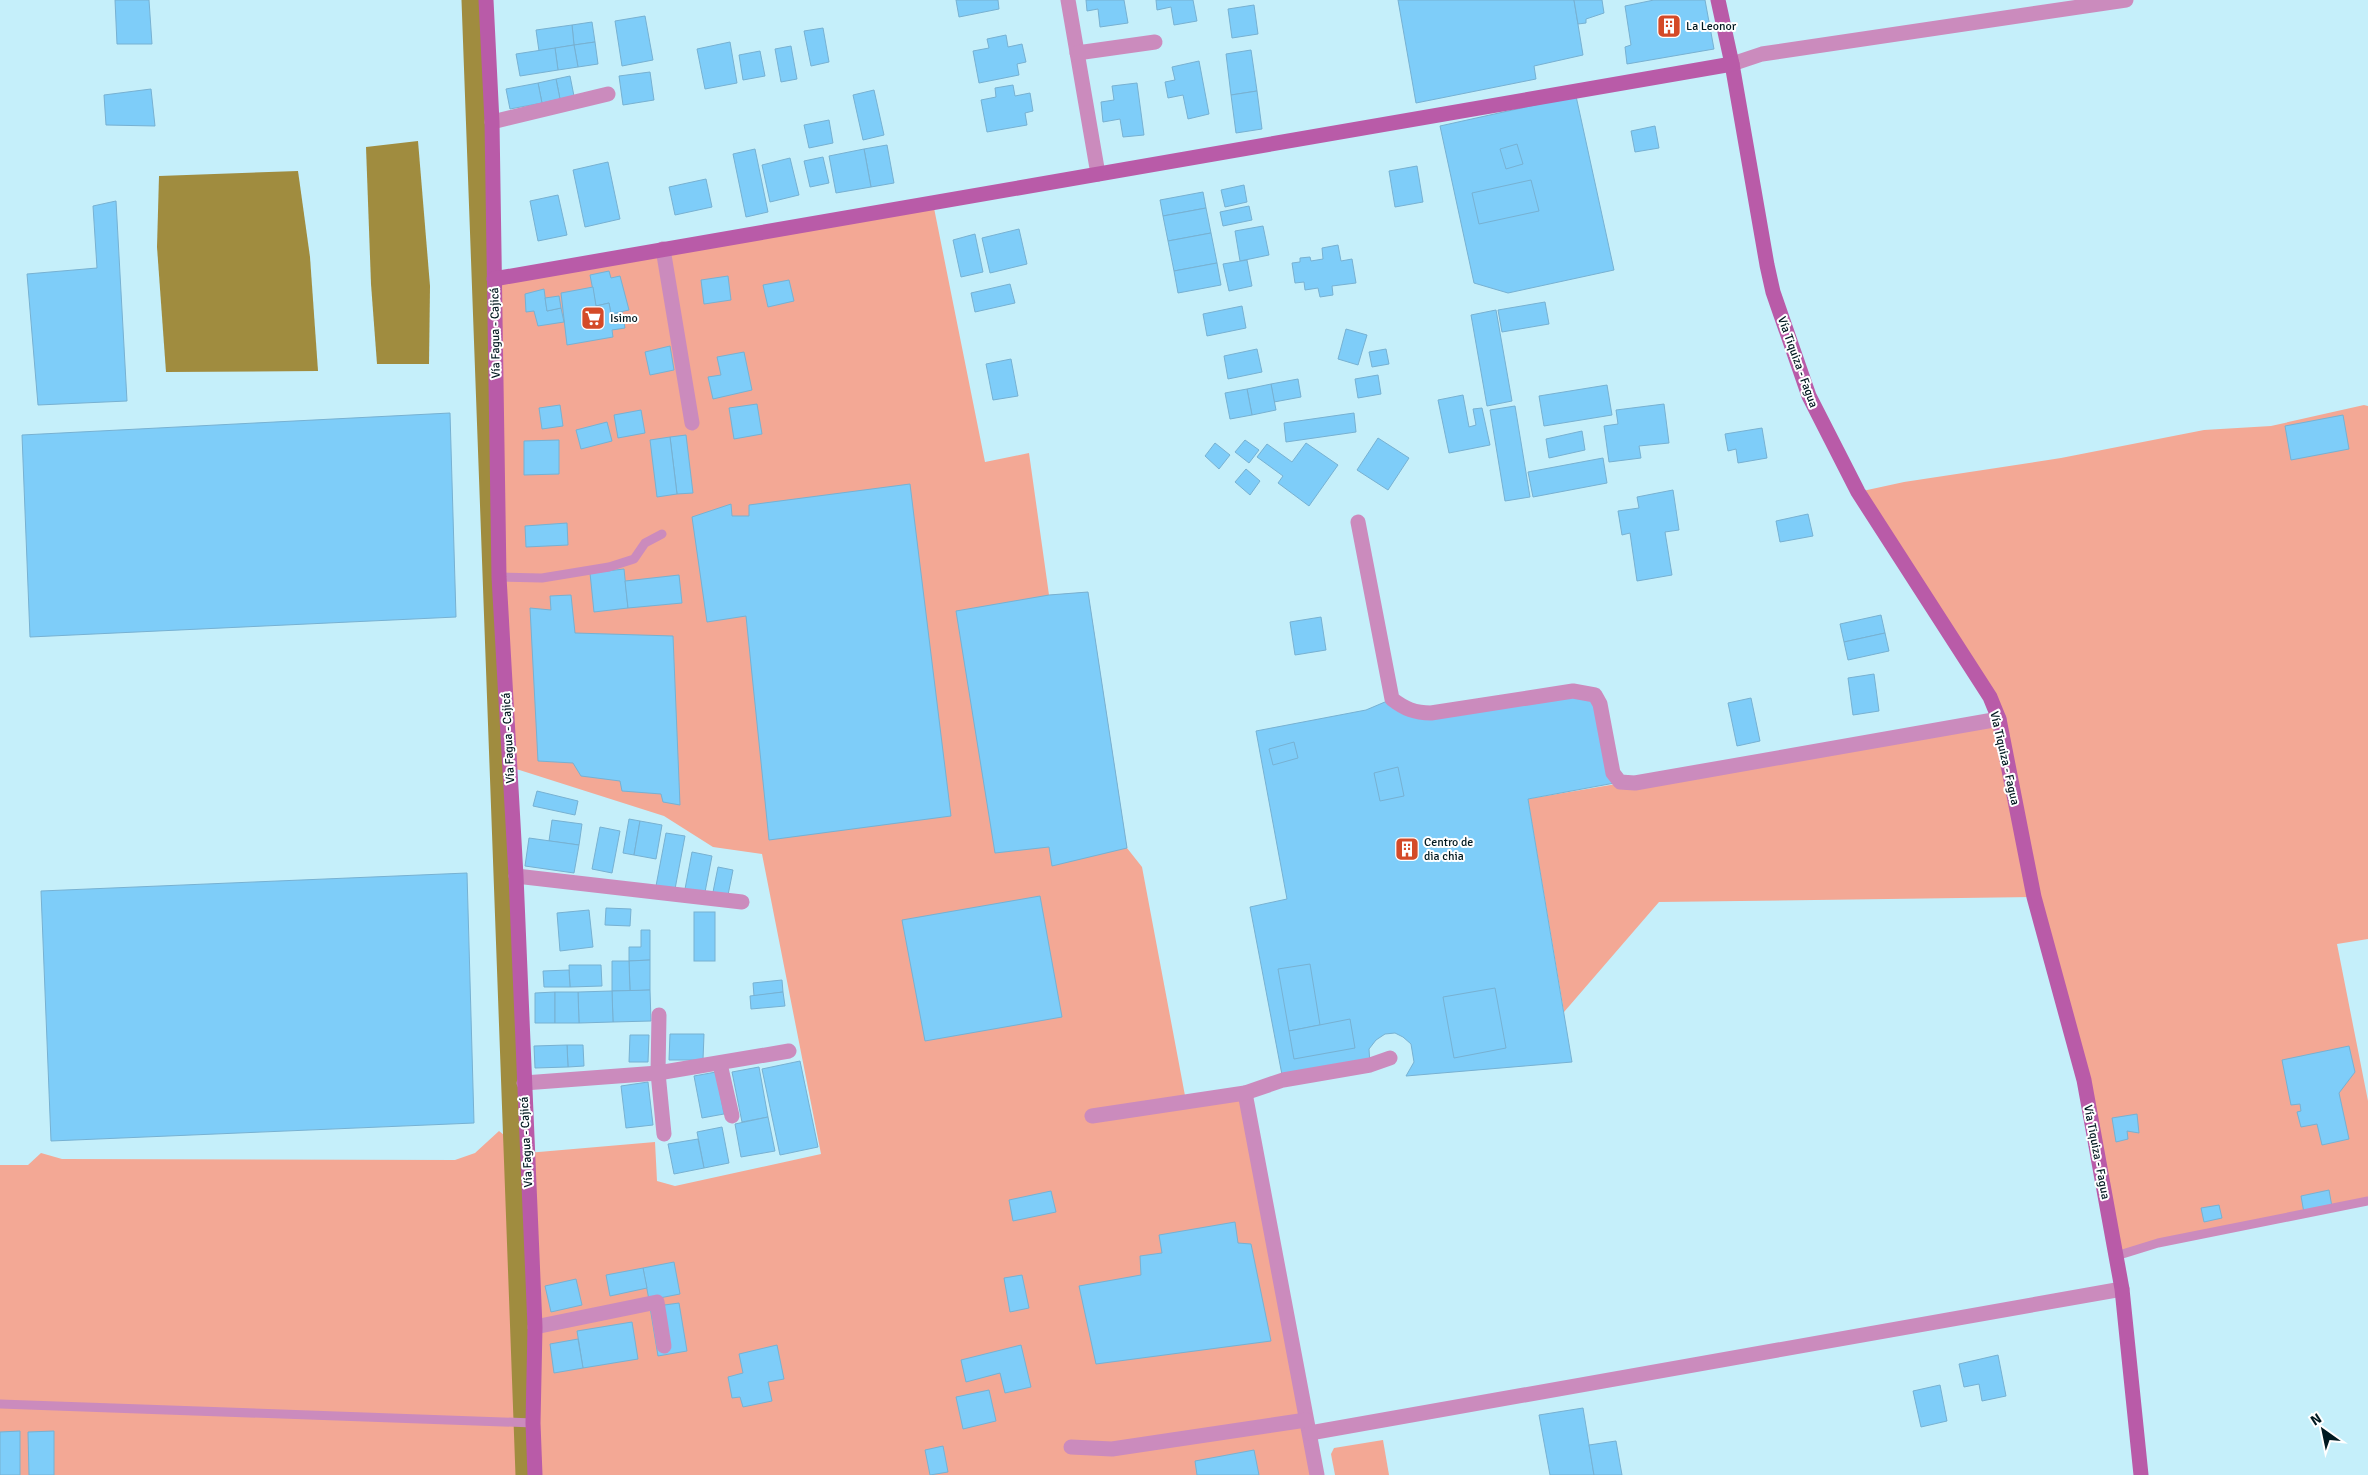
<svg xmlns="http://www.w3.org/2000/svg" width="2368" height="1475" font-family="Signika,sans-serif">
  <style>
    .green { fill: #f3a895 }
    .water { fill: #a08c3f }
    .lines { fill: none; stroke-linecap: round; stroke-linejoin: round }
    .canal { stroke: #a08c3f; stroke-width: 21 }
    .building { fill: #7ecdf9; stroke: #77b1d2 }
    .lane { stroke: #cb8bbd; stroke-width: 9 }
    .street { stroke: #cb8bbd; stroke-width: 15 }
    .secondary { stroke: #b95ba8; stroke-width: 15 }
    .labels { text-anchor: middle; stroke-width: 4; stroke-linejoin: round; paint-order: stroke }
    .poi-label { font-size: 12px; fill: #001920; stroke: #fff; text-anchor: start }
    .street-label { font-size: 12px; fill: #001920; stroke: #fff }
  </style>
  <rect width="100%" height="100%" fill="#c5effa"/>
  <g class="green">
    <path d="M 933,203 L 985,462 L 1029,453 L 1049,595 L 1088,592 L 1127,848 L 1142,867 L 1186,1101 L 1245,1093 L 1317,1475 L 0,1475 L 0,1165 L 28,1165 L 41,1153 L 62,1159 L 455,1160 L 475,1153 L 499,1131 L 527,1153 L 655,1142 L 657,1181 L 675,1186 L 821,1154 L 762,854 L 713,847 L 664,816 L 510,767 L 494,279 Z"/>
    <path d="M 2364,405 L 2368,406 L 2368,939 L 2337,944 L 2368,1101 L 2368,1201 L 2116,1256 L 2084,1080 L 2034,897 L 1659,902 L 1564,1012 L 1528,799 L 1999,719 L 1858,492 L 1904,482 L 2061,458 L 2204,430 L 2271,426 Z"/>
    <path d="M 1383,1440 L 1389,1475 L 1335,1475 L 1331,1454 L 1334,1448 Z"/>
  </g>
  <g class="water">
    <path d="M 418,141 L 430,286 L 429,364 L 377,364 L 371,284 L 366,147 Z"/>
    <path d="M 298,171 L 310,257 L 318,371 L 166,372 L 157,247 L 159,176 Z"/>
  </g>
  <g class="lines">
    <path class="canal" d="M 472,0 L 526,1475"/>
  </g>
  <g class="building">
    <path d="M 115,0 L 149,0 L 152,44 L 117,44 Z"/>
    <path d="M 956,0 L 998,0 L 999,9 L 959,17 Z"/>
    <path d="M 1086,0 L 1124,0 L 1128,23 L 1100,27 L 1098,9 L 1087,11 Z"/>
    <path d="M 1156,0 L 1193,0 L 1197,21 L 1174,25 L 1171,7 L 1157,10 Z"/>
    <path d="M 1398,0 L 1574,0 L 1583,55 L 1534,66 L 1536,79 L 1416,103 Z"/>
    <path d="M 1574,0 L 1602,0 L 1604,13 L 1586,19 L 1586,23 L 1578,24 Z"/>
    <path d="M 1654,0 L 1705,0 L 1714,49 L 1627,64 L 1625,47 L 1631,45 L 1625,6 Z"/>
    <path d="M 1254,5 L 1258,34 L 1232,38 L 1228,9 Z"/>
    <path d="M 645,16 L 653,60 L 622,66 L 615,21 Z"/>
    <path d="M 592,22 L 595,42 L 574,45 L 572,25 Z"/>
    <path d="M 572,25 L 574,45 L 539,51 L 536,30 Z"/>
    <path d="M 823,28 L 829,62 L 811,66 L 804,31 Z"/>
    <path d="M 1006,35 L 1008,47 L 1022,44 L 1026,62 L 1017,64 L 1019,75 L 979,83 L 973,51 L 989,48 L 987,39 Z"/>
    <path d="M 595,42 L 598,64 L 578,67 L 574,45 Z"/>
    <path d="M 730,42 L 737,83 L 705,89 L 697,49 Z"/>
    <path d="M 574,45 L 578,67 L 558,70 L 555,48 Z"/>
    <path d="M 791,46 L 797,79 L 781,82 L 775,49 Z"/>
    <path d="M 555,48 L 558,70 L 520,76 L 516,54 Z"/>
    <path d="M 1251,50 L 1257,91 L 1231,95 L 1226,54 Z"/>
    <path d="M 760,51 L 765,76 L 743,80 L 739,55 Z"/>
    <path d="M 1199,61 L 1209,114 L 1188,119 L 1183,95 L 1168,98 L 1165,82 L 1175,80 L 1172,67 Z"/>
    <path d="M 650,72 L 654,100 L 623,105 L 619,76 Z"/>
    <path d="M 570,76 L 574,96 L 560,99 L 556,79 Z"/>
    <path d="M 556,79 L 560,99 L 542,103 L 538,83 Z"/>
    <path d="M 538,83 L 542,103 L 510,109 L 506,89 Z"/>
    <path d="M 1137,83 L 1144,135 L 1123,137 L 1120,119 L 1103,122 L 1101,102 L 1114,100 L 1112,86 Z"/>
    <path d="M 1013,85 L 1015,96 L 1030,93 L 1033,111 L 1025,113 L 1027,125 L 987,132 L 981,100 L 996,97 L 995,88 Z"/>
    <path d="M 151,89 L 155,126 L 106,125 L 104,95 Z"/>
    <path d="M 874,90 L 884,135 L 863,140 L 853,95 Z"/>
    <path d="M 1257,91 L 1262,129 L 1236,133 L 1231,95 Z"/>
    <path d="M 1576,96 L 1614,270 L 1508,293 L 1474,283 L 1440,126 Z"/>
    <path d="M 829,120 L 833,143 L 809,148 L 804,125 Z"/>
    <path d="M 1655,126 L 1659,148 L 1635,152 L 1631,131 Z"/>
    <path d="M 1517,144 L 1523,164 L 1506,169 L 1500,149 Z"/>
    <path d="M 887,145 L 894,183 L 871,187 L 864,149 Z"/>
    <path d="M 755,149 L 768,212 L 746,217 L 733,154 Z"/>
    <path d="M 864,149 L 871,187 L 836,193 L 829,156 Z"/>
    <path d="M 823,157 L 829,183 L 810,187 L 804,161 Z"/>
    <path d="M 790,158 L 799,195 L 770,202 L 762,165 Z"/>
    <path d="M 608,162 L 620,219 L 585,227 L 573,170 Z"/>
    <path d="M 1417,166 L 1423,202 L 1395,207 L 1389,171 Z"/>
    <path d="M 706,179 L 712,207 L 675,215 L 669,187 Z"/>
    <path d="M 1531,180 L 1539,211 L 1479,224 L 1472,193 Z"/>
    <path d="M 1244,185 L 1247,202 L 1225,207 L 1221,190 Z"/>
    <path d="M 1203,192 L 1206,208 L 1163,216 L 1160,200 Z"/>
    <path d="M 558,195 L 567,235 L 538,241 L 530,201 Z"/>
    <path d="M 116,201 L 127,401 L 38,405 L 27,274 L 97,268 L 93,206 Z"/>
    <path d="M 1249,206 L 1252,220 L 1223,226 L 1220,212 Z"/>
    <path d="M 1206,208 L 1211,233 L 1168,241 L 1163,216 Z"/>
    <path d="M 1263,226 L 1269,255 L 1240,261 L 1235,231 Z"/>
    <path d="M 1019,229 L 1027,264 L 990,273 L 982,238 Z"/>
    <path d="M 1211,233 L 1217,263 L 1174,271 L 1168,241 Z"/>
    <path d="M 975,234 L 983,272 L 961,277 L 953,240 Z"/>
    <path d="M 1338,245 L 1341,261 L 1352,259 L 1356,283 L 1332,286 L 1333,295 L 1320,297 L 1318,288 L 1305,290 L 1304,282 L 1295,283 L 1292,263 L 1300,262 L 1300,258 L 1310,257 L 1311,261 L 1323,259 L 1322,248 Z"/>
    <path d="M 1247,260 L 1252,286 L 1229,291 L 1223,264 Z"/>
    <path d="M 1217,263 L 1221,285 L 1178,293 L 1174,271 Z"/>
    <path d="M 609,271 L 611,278 L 620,276 L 629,310 L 611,314 L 609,303 L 596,306 L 590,275 Z"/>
    <path d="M 728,276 L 731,300 L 704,304 L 701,280 Z"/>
    <path d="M 789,280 L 794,301 L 768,307 L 763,285 Z"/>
    <path d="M 1010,284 L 1015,303 L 975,312 L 971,293 Z"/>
    <path d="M 593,287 L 596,306 L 609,303 L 611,314 L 622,312 L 625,328 L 612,330 L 613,337 L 567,345 L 561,293 Z"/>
    <path d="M 544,289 L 547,311 L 561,308 L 564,322 L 538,326 L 534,311 L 526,312 L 525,294 Z"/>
    <path d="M 559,296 L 561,308 L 547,311 L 545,298 Z"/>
    <path d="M 1545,302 L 1549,324 L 1502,332 L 1498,310 Z"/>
    <path d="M 1242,306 L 1246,328 L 1207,336 L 1203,314 Z"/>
    <path d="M 1496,310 L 1512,401 L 1487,406 L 1471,315 Z"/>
    <path d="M 1346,329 L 1367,335 L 1358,365 L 1338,359 Z"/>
    <path d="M 670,346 L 674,370 L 650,375 L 645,352 Z"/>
    <path d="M 1257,349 L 1262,372 L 1228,379 L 1224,356 Z"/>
    <path d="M 1386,349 L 1389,364 L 1372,367 L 1369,352 Z"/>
    <path d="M 744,352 L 752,390 L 713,399 L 708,377 L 721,375 L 717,357 Z"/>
    <path d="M 1011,359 L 1018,396 L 993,400 L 986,364 Z"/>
    <path d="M 1378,375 L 1381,394 L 1358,398 L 1355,379 Z"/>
    <path d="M 1298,379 L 1301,397 L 1274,402 L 1271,384 Z"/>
    <path d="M 1271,384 L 1276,410 L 1252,415 L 1247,389 Z"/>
    <path d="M 1607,385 L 1612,415 L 1544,426 L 1539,396 Z"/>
    <path d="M 1247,389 L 1252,415 L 1230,419 L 1225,393 Z"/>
    <path d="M 1463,395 L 1469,427 L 1476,425 L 1473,409 L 1482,408 L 1490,445 L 1449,453 L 1438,400 Z"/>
    <path d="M 757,404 L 762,434 L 734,439 L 729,408 Z"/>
    <path d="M 1664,404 L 1669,443 L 1639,446 L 1641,458 L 1609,462 L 1604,426 L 1618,424 L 1616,410 Z"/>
    <path d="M 560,405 L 563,426 L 542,429 L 539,408 Z"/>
    <path d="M 1515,406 L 1530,497 L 1505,501 L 1490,410 Z"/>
    <path d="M 641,410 L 645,433 L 618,438 L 614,415 Z"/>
    <path d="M 450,413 L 456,617 L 30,637 L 22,435 Z"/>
    <path d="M 1354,413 L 1356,432 L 1286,442 L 1284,423 Z"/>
    <path d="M 2343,415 L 2349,449 L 2291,460 L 2285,426 Z"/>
    <path d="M 607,422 L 612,441 L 581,449 L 576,430 Z"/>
    <path d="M 1762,428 L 1767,458 L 1738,463 L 1736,449 L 1728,451 L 1725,434 Z"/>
    <path d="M 1582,431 L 1585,450 L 1549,458 L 1546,439 Z"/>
    <path d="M 686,435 L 693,493 L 677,494 L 670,437 Z"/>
    <path d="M 670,437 L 677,494 L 657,497 L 650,440 Z"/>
    <path d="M 1378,438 L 1409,458 L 1388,490 L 1357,470 Z"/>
    <path d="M 559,440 L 559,474 L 524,475 L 524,441 Z"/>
    <path d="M 1245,440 L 1259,450 L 1249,463 L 1235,452 Z"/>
    <path d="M 1215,443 L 1230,455 L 1219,469 L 1205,456 Z"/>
    <path d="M 1306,443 L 1338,465 L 1309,506 L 1278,483 L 1283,476 L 1257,457 L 1267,444 L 1292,462 Z"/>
    <path d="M 1603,458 L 1607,483 L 1533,497 L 1528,472 Z"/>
    <path d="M 1246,469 L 1260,481 L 1250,495 L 1235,482 Z"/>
    <path d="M 910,484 L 951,816 L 769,840 L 746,616 L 707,622 L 692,517 L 731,504 L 732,516 L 749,516 L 749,505 Z"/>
    <path d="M 1673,490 L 1679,530 L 1665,532 L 1672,575 L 1637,581 L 1630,533 L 1622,535 L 1618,511 L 1639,508 L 1637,497 Z"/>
    <path d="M 1808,514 L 1813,536 L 1780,542 L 1776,521 Z"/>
    <path d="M 567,523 L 568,545 L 526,547 L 525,526 Z"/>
    <path d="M 624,569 L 628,608 L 594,612 L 590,573 Z"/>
    <path d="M 679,575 L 682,603 L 628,608 L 625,581 Z"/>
    <path d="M 1088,592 L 1127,848 L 1052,866 L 1049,847 L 995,853 L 956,611 L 1049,595 Z"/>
    <path d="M 571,595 L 575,633 L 673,636 L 680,805 L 663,802 L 661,794 L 622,791 L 620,781 L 581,776 L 573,763 L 538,761 L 530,608 L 551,610 L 550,596 Z"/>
    <path d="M 1881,615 L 1885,633 L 1844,642 L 1840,624 Z"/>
    <path d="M 1321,617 L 1326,650 L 1295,655 L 1290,622 Z"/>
    <path d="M 1885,633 L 1889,651 L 1848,660 L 1844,642 Z"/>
    <path d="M 1874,674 L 1879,711 L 1853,715 L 1848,678 Z"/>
    <path d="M 1595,695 L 1620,782 L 1528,799 L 1572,1062 L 1406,1076 L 1414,1062 L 1411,1044 L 1403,1037 L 1395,1033 L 1385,1034 L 1376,1040 L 1369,1049 L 1370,1065 L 1283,1080 L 1250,907 L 1287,899 L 1256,731 L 1366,710 L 1392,699 L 1431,713 Z"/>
    <path d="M 1751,698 L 1760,741 L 1737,746 L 1728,703 Z"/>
    <path d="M 1294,742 L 1298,758 L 1273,765 L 1269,749 Z"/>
    <path d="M 1398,767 L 1404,796 L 1380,801 L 1374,773 Z"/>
    <path d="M 537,791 L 578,801 L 575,815 L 533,806 Z"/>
    <path d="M 629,819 L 640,821 L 634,855 L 623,853 Z"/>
    <path d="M 552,820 L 582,824 L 579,845 L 549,841 Z"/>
    <path d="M 640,821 L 662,825 L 656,859 L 634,855 Z"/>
    <path d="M 600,827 L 620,831 L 612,873 L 592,869 Z"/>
    <path d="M 666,833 L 685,836 L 675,889 L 656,886 Z"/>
    <path d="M 529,838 L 579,845 L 574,873 L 525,866 Z"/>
    <path d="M 692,852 L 712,856 L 705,892 L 685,889 Z"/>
    <path d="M 718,867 L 733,870 L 727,900 L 712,897 Z"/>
    <path d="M 467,873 L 474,1123 L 51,1141 L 41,891 Z"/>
    <path d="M 1040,896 L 1062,1017 L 925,1041 L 902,920 Z"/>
    <path d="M 606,908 L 631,909 L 630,926 L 605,925 Z"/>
    <path d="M 589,910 L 593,947 L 560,951 L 557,913 Z"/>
    <rect x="694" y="912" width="21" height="49"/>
    <path d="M 641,930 L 650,930 L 650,960 L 629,961 L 629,947 L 641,947 Z"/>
    <path d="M 650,960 L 650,990 L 630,991 L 629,961 Z"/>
    <path d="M 612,961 L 629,961 L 630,991 L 612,991 Z"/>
    <path d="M 1310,964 L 1320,1025 L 1289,1031 L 1278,969 Z"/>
    <path d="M 569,965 L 601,965 L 602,986 L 570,987 Z"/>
    <path d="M 569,970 L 570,987 L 544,987 L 543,971 Z"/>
    <path d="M 782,980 L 783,992 L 754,996 L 753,983 Z"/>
    <path d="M 1495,988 L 1506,1048 L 1454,1058 L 1443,997 Z"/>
    <path d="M 650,990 L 651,1021 L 613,1022 L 612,991 Z"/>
    <path d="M 612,991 L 613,1022 L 579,1023 L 578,992 Z"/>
    <path d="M 555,992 L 555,1023 L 535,1023 L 535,993 Z"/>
    <path d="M 555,992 L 578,992 L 579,1023 L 555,1023 Z"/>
    <path d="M 783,992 L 785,1006 L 751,1009 L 750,996 Z"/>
    <path d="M 1350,1019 L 1355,1048 L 1294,1059 L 1289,1031 Z"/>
    <path d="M 670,1034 L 704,1034 L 703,1060 L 669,1060 Z"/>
    <path d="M 630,1035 L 649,1035 L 648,1062 L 629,1062 Z"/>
    <path d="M 567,1045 L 583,1045 L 584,1066 L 568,1067 Z"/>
    <path d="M 567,1045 L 568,1067 L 535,1068 L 534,1046 Z"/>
    <path d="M 2349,1046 L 2355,1072 L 2339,1093 L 2349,1139 L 2322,1145 L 2317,1124 L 2301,1127 L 2297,1112 L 2301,1111 L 2300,1104 L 2291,1105 L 2282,1060 Z"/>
    <path d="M 800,1061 L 818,1147 L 780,1155 L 762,1069 Z"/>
    <path d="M 759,1067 L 768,1117 L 742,1122 L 732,1072 Z"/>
    <path d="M 716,1072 L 724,1114 L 702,1118 L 694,1076 Z"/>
    <path d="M 648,1082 L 653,1125 L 626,1128 L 621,1086 Z"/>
    <path d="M 2137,1114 L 2139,1133 L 2127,1131 L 2128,1139 L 2116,1142 L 2112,1118 Z"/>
    <path d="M 768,1117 L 775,1151 L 741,1157 L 735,1124 Z"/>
    <path d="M 722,1127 L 729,1163 L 704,1168 L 697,1132 Z"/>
    <path d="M 698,1139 L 704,1168 L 674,1174 L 668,1144 Z"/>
    <path d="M 2329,1190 L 2332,1207 L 2304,1213 L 2301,1196 Z"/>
    <path d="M 1051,1191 L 1056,1212 L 1013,1221 L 1009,1200 Z"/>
    <path d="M 2219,1205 L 2222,1218 L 2204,1222 L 2201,1208 Z"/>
    <path d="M 1235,1222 L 1238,1243 L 1251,1244 L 1271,1341 L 1096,1364 L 1079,1286 L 1141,1275 L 1140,1256 L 1162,1253 L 1159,1235 Z"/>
    <path d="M 674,1262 L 680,1294 L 649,1300 L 643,1268 Z"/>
    <path d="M 643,1268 L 647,1288 L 610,1296 L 606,1275 Z"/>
    <path d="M 1022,1275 L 1029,1308 L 1010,1312 L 1004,1278 Z"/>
    <path d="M 576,1279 L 582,1305 L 551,1312 L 545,1286 Z"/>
    <path d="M 679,1303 L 687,1351 L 658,1356 L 650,1307 Z"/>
    <path d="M 632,1322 L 638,1359 L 583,1368 L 577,1331 Z"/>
    <path d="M 578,1339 L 583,1368 L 554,1373 L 550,1344 Z"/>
    <path d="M 777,1345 L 784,1379 L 768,1382 L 772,1401 L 743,1407 L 740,1397 L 732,1398 L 728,1377 L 743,1373 L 739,1354 Z"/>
    <path d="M 1021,1345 L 1031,1387 L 1005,1393 L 1000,1373 L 966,1382 L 961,1360 Z"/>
    <path d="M 1998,1355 L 2006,1396 L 1982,1401 L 1979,1384 L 1964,1387 L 1959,1364 Z"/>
    <path d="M 1940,1385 L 1947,1421 L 1921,1427 L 1913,1391 Z"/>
    <path d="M 989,1390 L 996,1421 L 963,1429 L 956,1397 Z"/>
    <path d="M 1583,1408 L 1594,1475 L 1550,1475 L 1539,1415 Z"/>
    <path d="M 20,1431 L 20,1475 L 0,1475 L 0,1432 Z"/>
    <path d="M 54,1431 L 54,1475 L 29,1475 L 28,1432 Z"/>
    <path d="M 1616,1441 L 1622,1475 L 1594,1475 L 1589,1445 Z"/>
    <path d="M 943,1446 L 948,1472 L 930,1475 L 925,1450 Z"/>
    <path d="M 1254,1450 L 1259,1475 L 1197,1475 L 1195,1461 Z"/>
  </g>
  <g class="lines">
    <g class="lane">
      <path d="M 499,577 L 542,578 L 609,567 L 634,559 L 645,543 L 662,534"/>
      <path d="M 2116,1256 L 2158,1243 L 2368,1201"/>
      <path d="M 0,1404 L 533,1423"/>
    </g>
    <g class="street">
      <path d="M 1068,0 L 1098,174"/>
      <path d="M 1077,53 L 1155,42"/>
      <path d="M 1732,64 L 1762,54 L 2126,0"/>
      <path d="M 492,122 L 608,94"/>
      <path d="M 663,249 L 692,423"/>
      <path d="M 1358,522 L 1392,699 C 1405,709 1415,713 1431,713 L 1573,691 L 1595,695 L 1600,704 L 1613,773 L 1620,782 L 1635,783 L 1999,719"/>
      <path d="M 516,876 L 742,902"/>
      <path d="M 659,1015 L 658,1073 L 664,1134"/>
      <path d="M 720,1064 L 732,1116"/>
      <path d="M 524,1083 L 658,1073 L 789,1051"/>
      <path d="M 1245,1093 L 1317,1475"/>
      <path d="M 1092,1116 L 1245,1093 L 1283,1080 L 1370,1065 L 1390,1058"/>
      <path d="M 535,1327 L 657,1302 L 664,1346"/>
      <path d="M 1310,1433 L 2122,1289"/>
      <path d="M 1071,1447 L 1112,1449 L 1306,1420"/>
    </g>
    <g class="secondary">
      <path d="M 486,0 L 492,122 L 499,577 L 516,876 L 535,1327 L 533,1423 L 535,1475"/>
      <path d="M 1718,0 L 1732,64 L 1767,265 L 1773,292 L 1809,396 L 1858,492 L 1990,697 L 1999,719 L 2034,897 L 2084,1080 L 2122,1289 L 2141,1475"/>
      <path d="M 494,279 L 1732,64"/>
    </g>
  </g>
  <defs>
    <g id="building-square" transform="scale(1.25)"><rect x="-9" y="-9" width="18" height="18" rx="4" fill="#d44a28" stroke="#fff"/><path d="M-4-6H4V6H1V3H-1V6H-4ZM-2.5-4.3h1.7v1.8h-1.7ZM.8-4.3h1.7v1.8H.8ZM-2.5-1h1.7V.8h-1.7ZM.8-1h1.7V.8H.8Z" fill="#fff"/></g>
    <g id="supermarket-square" transform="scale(1.25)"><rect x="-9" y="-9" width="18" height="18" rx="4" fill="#d44a28" stroke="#fff"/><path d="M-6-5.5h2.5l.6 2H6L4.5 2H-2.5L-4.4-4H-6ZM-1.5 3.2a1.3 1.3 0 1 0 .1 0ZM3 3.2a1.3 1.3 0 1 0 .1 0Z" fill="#fff"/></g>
  </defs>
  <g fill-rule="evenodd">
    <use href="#building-square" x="1669" y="26"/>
    <use href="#supermarket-square" x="593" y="318"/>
    <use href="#building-square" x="1407" y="849"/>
  </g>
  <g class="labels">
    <g class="poi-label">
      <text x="1686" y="30">La Leonor</text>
      <text x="610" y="322">Isimo</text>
      <text x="1424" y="846">Centro de<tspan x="1424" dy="14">dia chia</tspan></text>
    </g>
    <g class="street-label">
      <text transform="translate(495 333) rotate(-91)" y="4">Vía Fagua - Cajicá</text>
      <text transform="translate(1798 362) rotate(70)" y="4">Vía Tiquiza - Fagua</text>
      <text transform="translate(508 738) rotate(-93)" y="4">Vía Fagua - Cajicá</text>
      <text transform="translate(2005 758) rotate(77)" y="4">Vía Tiquiza - Fagua</text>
      <text transform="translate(526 1142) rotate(-93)" y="4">Vía Fagua - Cajicá</text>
      <text transform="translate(2097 1152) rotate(79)" y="4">Vía Tiquiza - Fagua</text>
    </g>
  </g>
  <g transform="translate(2323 1430) rotate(327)" stroke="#ffffff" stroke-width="4" paint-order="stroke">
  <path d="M0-4L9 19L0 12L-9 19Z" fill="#001920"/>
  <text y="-8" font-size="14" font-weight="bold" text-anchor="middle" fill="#001920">N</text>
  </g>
</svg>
